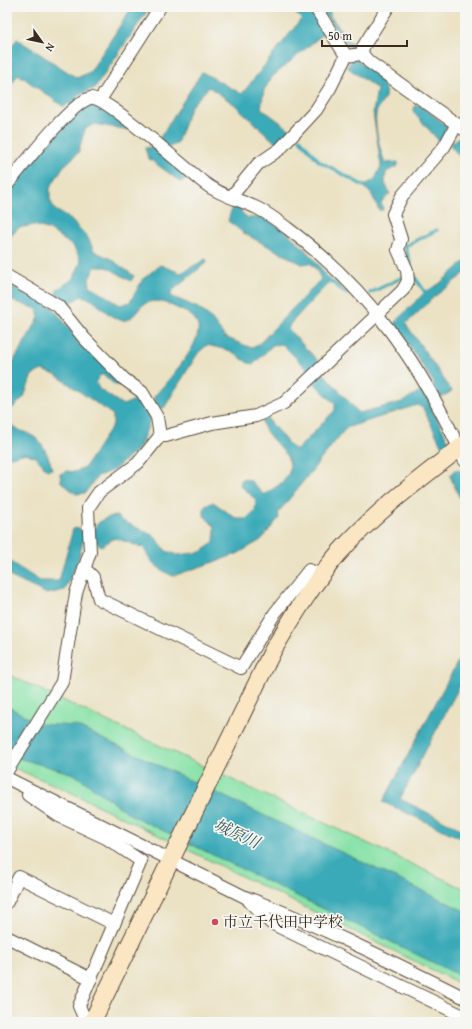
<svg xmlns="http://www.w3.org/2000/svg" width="472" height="1029" font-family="'Gentium Book Plus','Noto Serif JP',serif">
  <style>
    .green { fill: #88e2a7; stroke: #628662 }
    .water { fill: #3aaab8; stroke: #3a6a6b }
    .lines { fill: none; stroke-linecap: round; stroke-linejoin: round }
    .stream { stroke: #3aaab8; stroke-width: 3.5 }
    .street-casing { stroke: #554637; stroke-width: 14 }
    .secondary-casing { stroke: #554637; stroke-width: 19 }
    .street { stroke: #fff; stroke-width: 12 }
    .secondary { stroke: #fbe6c4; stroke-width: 17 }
    .poi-dot { fill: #d1495b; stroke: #f6f6f2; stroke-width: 1.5 }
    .labels { text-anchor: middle; stroke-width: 3.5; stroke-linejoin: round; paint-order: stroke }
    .poi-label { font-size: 15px; fill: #3b2a1e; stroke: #f6f6f2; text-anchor: start }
    .water-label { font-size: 16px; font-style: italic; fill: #3b5d5c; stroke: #f6f6f2 }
  </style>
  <rect width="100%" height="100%" fill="#f6f6f2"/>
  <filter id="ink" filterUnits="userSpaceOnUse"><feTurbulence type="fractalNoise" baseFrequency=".025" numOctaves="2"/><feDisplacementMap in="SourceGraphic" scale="8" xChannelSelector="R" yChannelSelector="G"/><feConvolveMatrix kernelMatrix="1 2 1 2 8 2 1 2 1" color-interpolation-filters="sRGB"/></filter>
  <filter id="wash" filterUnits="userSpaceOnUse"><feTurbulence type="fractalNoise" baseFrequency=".012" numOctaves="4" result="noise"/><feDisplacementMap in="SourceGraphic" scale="16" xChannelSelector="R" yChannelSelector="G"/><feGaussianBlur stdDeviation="0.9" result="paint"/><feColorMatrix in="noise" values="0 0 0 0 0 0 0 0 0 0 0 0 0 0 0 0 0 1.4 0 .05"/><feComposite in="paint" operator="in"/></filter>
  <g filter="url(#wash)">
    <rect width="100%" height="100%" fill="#ebe2c4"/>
    <g class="green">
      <path d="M 7,674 L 465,889 L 465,926 L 39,724 L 7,706 Z"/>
      <path d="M 7,744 L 88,770 L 465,958 L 465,986 L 62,788 L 7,765 Z"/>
    </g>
    <g class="water">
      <path d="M 132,7 L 150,7 L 95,88 L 76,96 L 83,106 C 100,101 118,119 132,128 L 130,130 L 94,124 L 85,129 L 78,153 L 63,167 L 50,188 L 50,200 L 55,210 L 68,217 L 87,236 L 94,251 L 111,259 L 134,276 L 131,281 L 107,267 L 95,267 L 89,279 L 90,286 L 120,305 L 130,302 L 143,279 L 160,265 L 181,273 L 206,259 L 207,262 L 172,291 L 171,296 L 198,308 L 209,316 L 225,337 L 249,347 L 257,346 L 321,279 L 316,269 L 310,263 L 302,264 L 245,234 L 228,221 L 233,204 L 240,207 L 242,213 L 248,218 C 253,218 259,217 263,218 C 288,228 316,259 330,281 L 290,324 L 288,329 L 320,363 L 318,367 L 359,413 L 402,402 L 422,390 L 427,393 L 430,399 L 429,403 L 449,442 L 442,447 L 423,408 L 417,405 L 346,428 L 278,513 L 279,518 L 261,540 L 237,554 L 173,576 C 160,570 149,562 144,548 L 115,538 L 101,546 L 93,540 L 83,541 L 78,561 L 65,590 L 47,594 L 11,577 L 7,567 L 7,555 L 12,563 L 40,581 L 59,581 L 73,529 L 79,528 L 83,533 L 93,531 C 97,521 107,516 118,516 L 123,521 L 154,536 L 166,551 L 178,555 L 201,552 L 214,542 L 215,527 L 204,516 L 204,507 L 213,502 L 237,519 L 246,519 L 255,510 L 256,500 L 240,485 L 242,479 L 250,480 L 264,495 C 270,490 281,485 286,478 C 302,454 264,442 262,420 L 267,418 L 291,447 L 297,450 L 335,410 L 335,404 L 313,382 L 311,373 L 282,344 L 273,345 L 254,364 L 248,363 L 231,351 L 207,345 L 198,353 L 164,408 L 158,408 L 154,403 L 154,397 C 166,382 202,345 198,326 C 196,317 188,313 181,310 C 170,305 161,299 149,302 C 138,304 134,324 120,320 C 105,316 97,298 81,296 C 70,304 67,306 56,296 L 57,290 L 74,278 L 81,261 L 74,247 L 50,230 L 34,225 L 18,228 L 7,241 L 7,199 L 11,189 L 40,152 L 77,113 L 69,103 L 64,107 L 18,74 L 7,91 L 7,54 L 17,39 L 77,78 L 90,72 Z"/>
      <path d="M 285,7 L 308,7 L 315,17 L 323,13 L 323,7 L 330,7 L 330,16 L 356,49 L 358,61 C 369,68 388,81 385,97 C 383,103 377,108 376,114 C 374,127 380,150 385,163 L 398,162 L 398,166 L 386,172 L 385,183 L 390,194 L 381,202 L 383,210 L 379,210 L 372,195 L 364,186 L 375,179 L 381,166 L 373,112 L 377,89 L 347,67 L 353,60 L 351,50 L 326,16 L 317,21 L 323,34 L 272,77 L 264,90 L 261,108 L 292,131 L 279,146 L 234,104 L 209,87 L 191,106 L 177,143 L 168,148 L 159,139 L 202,72 L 242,94 L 302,18 Z"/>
      <path d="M 420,105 L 447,126 L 446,134 L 439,141 L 413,112 L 415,106 Z"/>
      <path d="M 459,137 L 465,141 L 465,163 L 450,145 Z"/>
      <path d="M 151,147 L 176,163 L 186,179 L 181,182 L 148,158 L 145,148 Z"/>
      <path d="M 465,261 L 465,273 L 434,297 L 406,324 L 452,391 L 442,397 L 438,395 L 433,387 L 434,383 L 394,323 L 425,292 L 439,284 Z"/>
      <path d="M 7,283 L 52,307 L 75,335 L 78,343 L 93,353 L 120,380 L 121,385 L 115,385 L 104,375 L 100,375 L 96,382 L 99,389 L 123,405 L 137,399 L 145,405 L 151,418 L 140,447 L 114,470 L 98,476 L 85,493 L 76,494 L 61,482 L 60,474 L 67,471 L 75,472 L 85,467 L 113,424 L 113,415 L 56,375 L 42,370 L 32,375 L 24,397 L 11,410 L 8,420 C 16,431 21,430 31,435 C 42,440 50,458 52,469 L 47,470 L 37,458 L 26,453 L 7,458 L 7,372 L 39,318 L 37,309 L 7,299 Z"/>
      <path d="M 455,470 L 461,471 L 465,479 L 465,510 L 450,476 Z"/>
      <path d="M 465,648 L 465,676 L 400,799 L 465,831 L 465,840 L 383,802 Z"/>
      <path d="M 7,706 L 39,724 L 76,726 L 465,911 L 465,978 L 131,815 L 74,774 L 7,755 Z"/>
    </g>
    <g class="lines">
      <g class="stream">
        <path d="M 300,139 L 319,161 L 364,186"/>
        <path d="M 411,265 L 405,246 L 437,230"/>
        <path d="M 412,271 L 414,276 L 425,292"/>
        <path d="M 330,281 C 340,285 341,296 354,293"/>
        <path d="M 370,293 L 403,277"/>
      </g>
    </g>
  </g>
  <g filter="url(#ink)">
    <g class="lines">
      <g class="street-casing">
        <g id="street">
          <path d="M 315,7 L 346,56"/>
          <path d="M 362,54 L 369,62 L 465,130"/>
          <path d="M 100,100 L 160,7"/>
          <path d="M 7,185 C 21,168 72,101 91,98 C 106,96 186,169 203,182 C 219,195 238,199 257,208 C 267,213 278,221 287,228 C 369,288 424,369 465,461"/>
          <path d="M 231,197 L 258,164 L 280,149 L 316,110 L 330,88 L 346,56 L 362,54 L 363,47 L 388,7"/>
          <path d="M 7,276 L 58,306 L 84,338 L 124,379 L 142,392 L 157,417 L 160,436 L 138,463 L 99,492 L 88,508 L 90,552 L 76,593 L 62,682 L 7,771"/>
          <path d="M 160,436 L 166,436 L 212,423 L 256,416 L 284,403 L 403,290 L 408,281 L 407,270 L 398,250 L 401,239 L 393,214 L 402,196 L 444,147 L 457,124"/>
          <path d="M 84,568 L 93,577 L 99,599 L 241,668 L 275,613 L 309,570 L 322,575"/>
          <path d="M 7,778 L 245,897 C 321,926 393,962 465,998"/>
          <path d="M 28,795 L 59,816 L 106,838 L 141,861 L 79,1006 L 86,1022"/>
          <path d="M 249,901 L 271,923 L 465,1017"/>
          <path d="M 7,902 L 19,877 L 114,924"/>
          <path d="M 7,937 L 91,979"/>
        </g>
      </g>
      <g class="secondary-casing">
        <path id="secondary" d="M 92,1022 L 273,650 C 293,617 313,583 338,554 C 375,512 421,478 465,444"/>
      </g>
      <use href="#street" class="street"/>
      <use href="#secondary" class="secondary"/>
    </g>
  </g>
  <circle class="poi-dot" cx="215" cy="922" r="4"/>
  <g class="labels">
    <g class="poi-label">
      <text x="223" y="927">市立千代田中学校</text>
    </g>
    <g class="water-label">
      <text transform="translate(237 833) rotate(25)" y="6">城原川</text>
    </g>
  </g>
  <rect width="472" height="1029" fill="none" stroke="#f6f6f2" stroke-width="24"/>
  <g transform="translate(42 42) rotate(123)" stroke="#f6f6f2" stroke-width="3" paint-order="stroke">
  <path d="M0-3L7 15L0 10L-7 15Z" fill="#3b2a1e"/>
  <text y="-6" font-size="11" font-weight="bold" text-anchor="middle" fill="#3b2a1e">N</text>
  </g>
  <path d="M322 40v6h85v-6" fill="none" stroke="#3b2a1e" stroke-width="2"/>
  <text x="328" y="40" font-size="12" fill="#3b2a1e" stroke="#f6f6f2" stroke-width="3" paint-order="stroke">50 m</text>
</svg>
